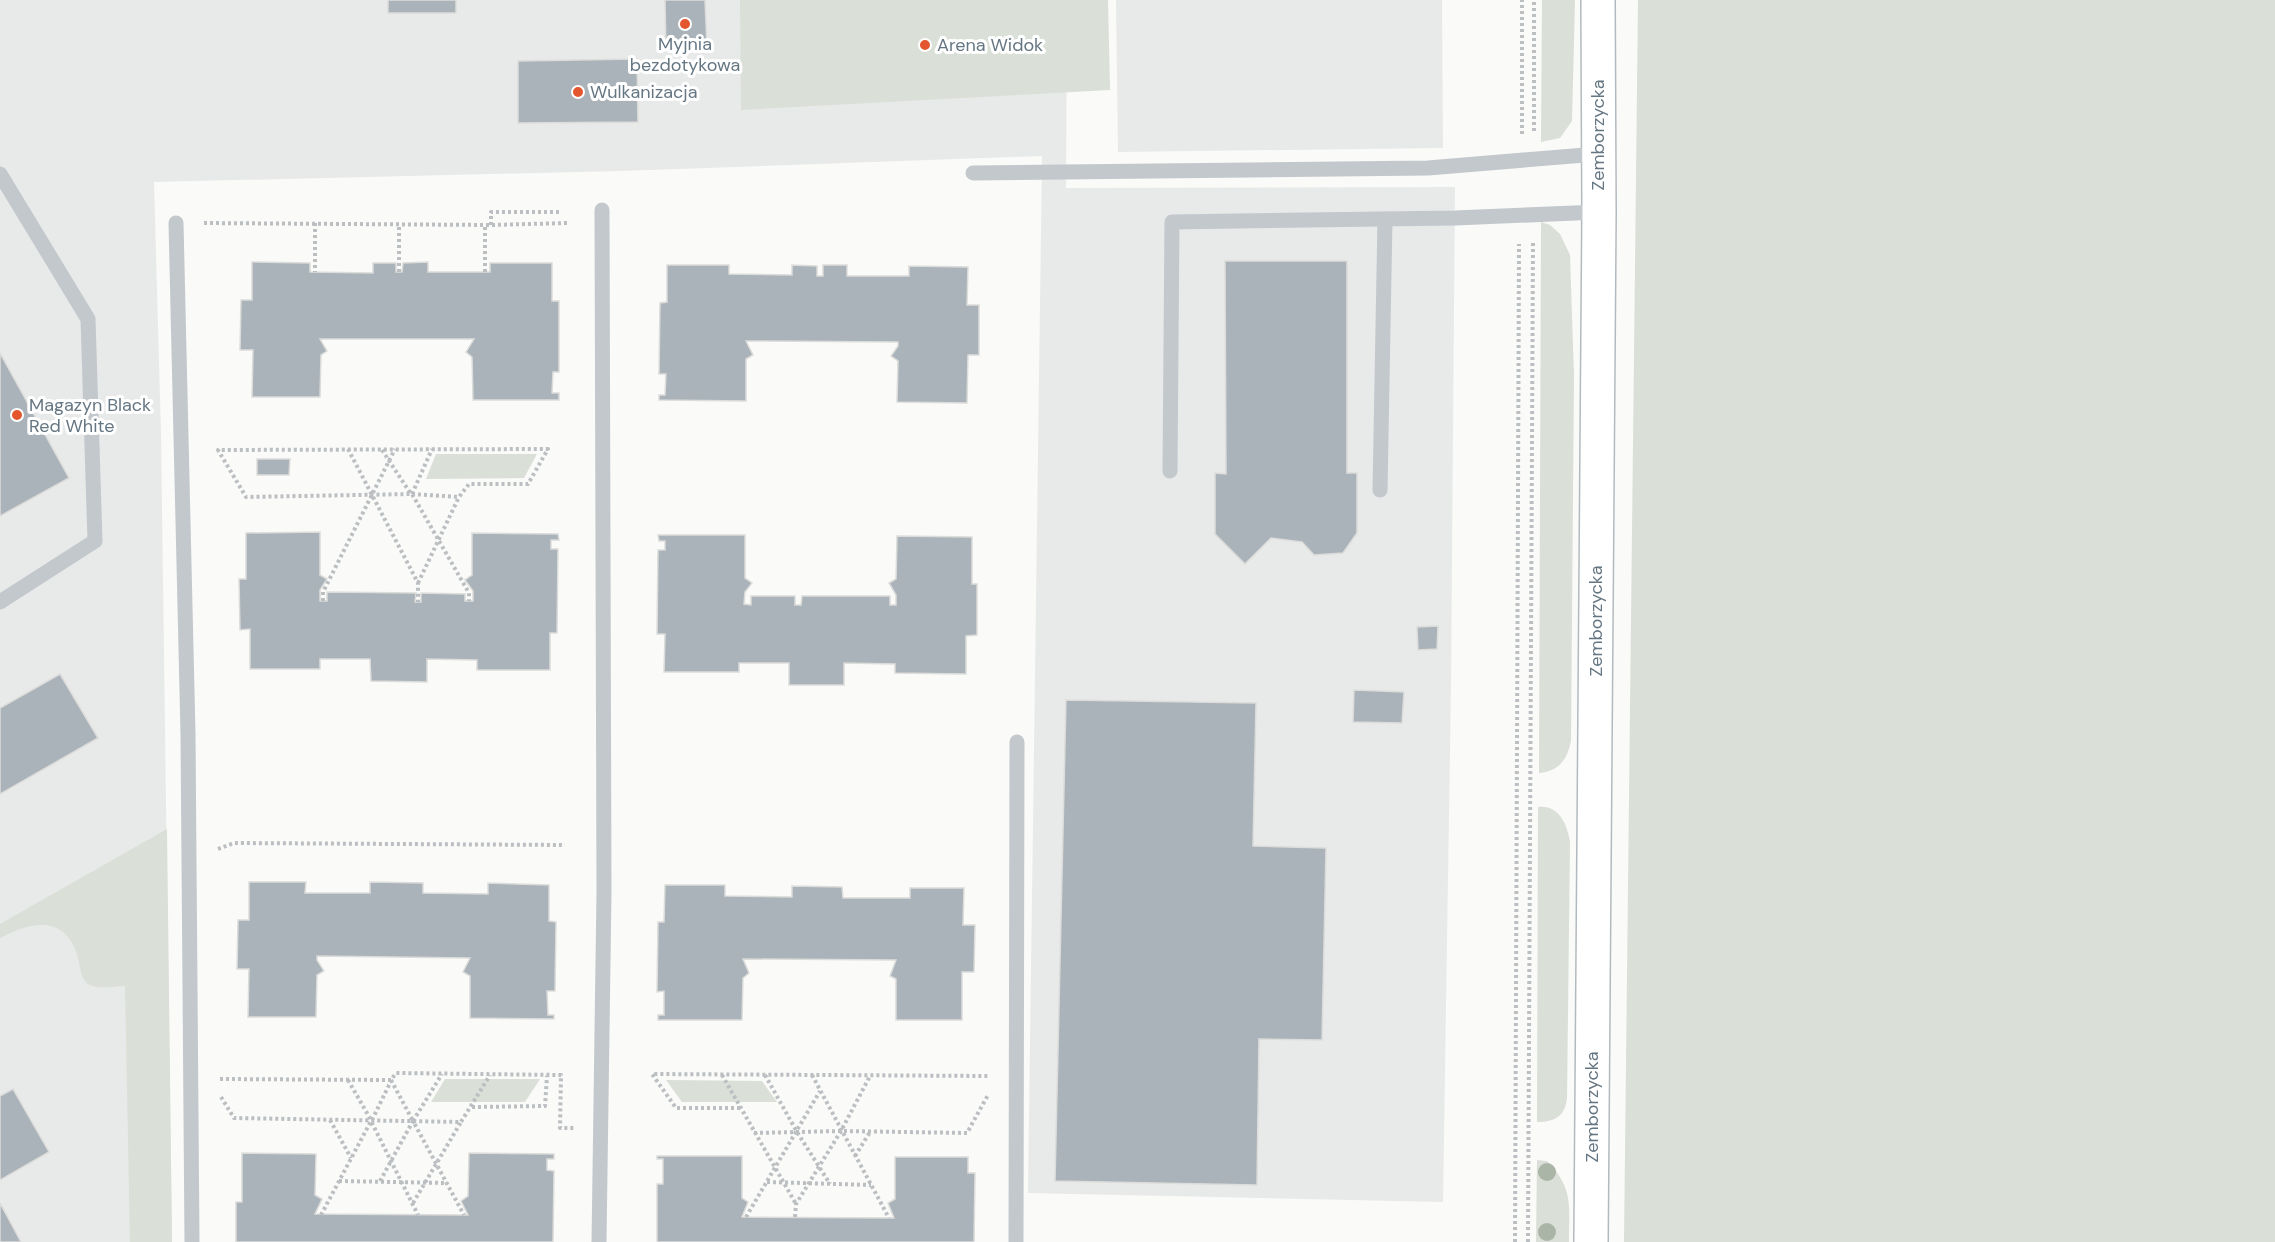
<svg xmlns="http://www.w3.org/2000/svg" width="2275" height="1242" font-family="'DM Sans',sans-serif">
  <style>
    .built { fill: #e8e9e9 }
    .green { fill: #dadfd7 }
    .building { fill: #aab3b9; stroke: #dcdcda; stroke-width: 1.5 }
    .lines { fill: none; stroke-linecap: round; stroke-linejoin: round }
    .secondary-casing { stroke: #b3babf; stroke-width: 36 }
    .path { stroke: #bbbfc2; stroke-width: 4; stroke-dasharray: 3 3; stroke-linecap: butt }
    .lane { stroke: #c3c8cc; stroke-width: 15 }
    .secondary { stroke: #fff; stroke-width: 33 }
    .tree { fill: #aab4a7 }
    .poi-dot { fill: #e4572e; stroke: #fff; stroke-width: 2 }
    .labels { text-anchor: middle; stroke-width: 6; stroke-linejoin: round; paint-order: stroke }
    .poi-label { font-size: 18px; fill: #657683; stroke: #fff; text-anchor: start }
    .street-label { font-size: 18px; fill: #657683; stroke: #fff }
  </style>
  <rect width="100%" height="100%" fill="#fafaf8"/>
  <g class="built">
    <path d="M 0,0 L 1067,0 L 1066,188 L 1455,187 L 1451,685 L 1443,1202 L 1028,1193 L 1042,156 L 620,171 L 154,182 L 161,434 L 172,1242 L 0,1242 Z"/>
    <path d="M 1116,0 L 1442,0 L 1443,148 L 1118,152 Z"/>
  </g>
  <g class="green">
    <path d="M 740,0 L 1108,0 L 1110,90 L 741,110 Z"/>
    <path d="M 1542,0 L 1575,0 L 1572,121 L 1560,138 L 1541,142 Z"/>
    <path d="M 1638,0 L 2275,0 L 2275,1242 L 1624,1242 Z"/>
    <path d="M 1541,222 L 1550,225 L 1560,234 L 1570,255 L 1574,376 L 1571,741 C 1567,760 1559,771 1539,773 Z"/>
    <path d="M 436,454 L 537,454 L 524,478 L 426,479 Z"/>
    <path d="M 1538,807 C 1559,805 1567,824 1570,842 L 1567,1098 C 1565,1116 1555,1122 1537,1122 Z"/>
    <path d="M 167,829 L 172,1242 L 130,1242 L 125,986 C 115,986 96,990 88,984 C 80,978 80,964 77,954 C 64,914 29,922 0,938 L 0,924 Z"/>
    <path d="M 445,1079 L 540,1079 L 525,1102 L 431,1102 Z"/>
    <path d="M 666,1080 L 762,1081 L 777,1102 L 682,1102 Z"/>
    <path d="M 1537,1160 L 1547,1161 C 1574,1188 1569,1207 1569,1242 L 1536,1242 Z"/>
  </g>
  <g class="building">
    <rect x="388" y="0" width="68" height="13"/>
    <path d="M 665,0 L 705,0 L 707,47 L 666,49 Z"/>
    <path d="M 637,59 L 638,122 L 518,123 L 518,61 Z"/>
    <path d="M 1225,261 L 1347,261 L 1347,473 L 1357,473 L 1357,533 L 1343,553 L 1314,555 L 1302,542 L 1271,538 L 1245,564 L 1215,534 L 1215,473 L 1226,474 Z"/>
    <path d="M 252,262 L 310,263 L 310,272 L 373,273 L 373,263 L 396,263 L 396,272 L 402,272 L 403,263 L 428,262 L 428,272 L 490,272 L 490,263 L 552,263 L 552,301 L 559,301 L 559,372 L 553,372 L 552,393 L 559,393 L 559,400 L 473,400 L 472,357 L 466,352 L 474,339 L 320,339 L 327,351 L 321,355 L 320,397 L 252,397 L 253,350 L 240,350 L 241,300 L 252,300 Z"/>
    <path d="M 667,265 L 729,265 L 729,274 L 792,275 L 792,265 L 817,266 L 817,276 L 823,276 L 823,265 L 847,265 L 847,276 L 909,276 L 909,266 L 968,267 L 967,305 L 979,305 L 979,355 L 968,355 L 967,403 L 897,402 L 898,361 L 891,356 L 898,346 L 898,342 L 746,341 L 753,355 L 746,359 L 746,401 L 659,400 L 659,395 L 665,395 L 666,374 L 659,374 L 660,303 L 667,302 Z"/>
    <path d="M 0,353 L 69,478 L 0,516 Z"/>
    <path d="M 257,459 L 290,459 L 289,475 L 257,475 Z"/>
    <path d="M 320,532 L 320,575 L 327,579 L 320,590 L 320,601 L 327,601 L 327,592 L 416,593 L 415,602 L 421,602 L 421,593 L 465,594 L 465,601 L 473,601 L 473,591 L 465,580 L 472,575 L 472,533 L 558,534 L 559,540 L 551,540 L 551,549 L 558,549 L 557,633 L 550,633 L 550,670 L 477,670 L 477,660 L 427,659 L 427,682 L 371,681 L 370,659 L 320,659 L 320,669 L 250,669 L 250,629 L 240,630 L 239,579 L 246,579 L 246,533 Z"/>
    <path d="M 658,535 L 745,535 L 745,578 L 752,583 L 745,592 L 744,604 L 751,605 L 751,596 L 795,596 L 795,605 L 801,605 L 802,596 L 890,596 L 890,605 L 896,605 L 896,595 L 889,583 L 896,579 L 897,536 L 972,537 L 972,584 L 977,584 L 977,635 L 966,636 L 966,674 L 895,673 L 895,664 L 844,663 L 844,685 L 789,685 L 789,663 L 739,663 L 739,672 L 664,672 L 665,634 L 657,634 L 658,550 L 665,550 L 665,541 L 659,541 Z"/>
    <path d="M 1438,626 L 1437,649 L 1418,650 L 1417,627 Z"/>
    <path d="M 60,674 L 98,738 L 0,794 L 0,708 Z"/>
    <path d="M 1354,690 L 1404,692 L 1402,723 L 1353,722 Z"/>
    <path d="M 1066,700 L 1256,703 L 1253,846 L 1326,848 L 1322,1040 L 1259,1039 L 1257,1185 L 1055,1181 Z"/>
    <path d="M 249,882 L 306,882 L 305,893 L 370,893 L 370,882 L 423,883 L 423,893 L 488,894 L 488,883 L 549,885 L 549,921 L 556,922 L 555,991 L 547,991 L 548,1015 L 554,1015 L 554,1019 L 470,1018 L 470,976 L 463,972 L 470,958 L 317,956 L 317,960 L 324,971 L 317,975 L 316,1017 L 248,1017 L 249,969 L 237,969 L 238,920 L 249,920 Z"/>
    <path d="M 665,885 L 725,885 L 725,896 L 792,897 L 792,886 L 842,887 L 843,898 L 910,898 L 910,888 L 964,888 L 963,925 L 975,925 L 974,972 L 962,972 L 962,1020 L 896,1020 L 896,979 L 890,976 L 896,960 L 743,959 L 749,973 L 743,978 L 742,1020 L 658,1020 L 658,1015 L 664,1015 L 664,991 L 657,992 L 658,922 L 664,922 Z"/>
    <path d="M 13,1089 L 49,1152 L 0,1180 L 0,1096 Z"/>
    <path d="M 242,1153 L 316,1154 L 315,1195 L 322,1199 L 315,1214 L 464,1215 L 468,1215 L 461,1201 L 468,1196 L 469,1153 L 554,1154 L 554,1159 L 547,1159 L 547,1170 L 554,1171 L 553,1242 L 236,1242 L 236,1202 L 242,1202 Z"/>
    <path d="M 657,1156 L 742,1156 L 742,1198 L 748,1202 L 742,1217 L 889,1218 L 894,1218 L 888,1203 L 895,1199 L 895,1157 L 968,1157 L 968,1173 L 975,1173 L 974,1242 L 657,1242 L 657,1184 L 663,1184 L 663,1159 L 657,1159 Z"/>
    <path d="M 0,1203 L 21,1242 L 0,1242 Z"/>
  </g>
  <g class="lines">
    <g class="secondary-casing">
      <path id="secondary" d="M 1591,1242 L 1599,212 L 1598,0"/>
    </g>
    <g class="path">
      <path d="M 1534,131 L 1534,0"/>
      <path d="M 1522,134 L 1522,0"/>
      <path d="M 204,223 L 491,225 L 567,223"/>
      <path d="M 315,223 L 315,272"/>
      <path d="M 491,225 L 491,212 L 562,212"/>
      <path d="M 399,272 L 399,225"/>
      <path d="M 485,272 L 485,225"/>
      <path d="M 348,449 L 418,583 L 418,602"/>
      <path d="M 382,450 L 411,494"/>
      <path d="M 412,494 L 459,497 L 469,484 L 528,484 L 548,449 L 218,450 L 246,497 L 412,494 L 469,593 L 469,601"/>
      <path d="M 412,494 L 432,449"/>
      <path d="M 418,583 L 459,497"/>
      <path d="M 323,601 L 323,592 L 395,449"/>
      <path d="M 218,849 L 234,843 L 565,845"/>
      <path d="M 722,1075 L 796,1204"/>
      <path d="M 765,1075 L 797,1132 L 830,1184"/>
      <path d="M 812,1075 L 889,1218"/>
      <path d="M 220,1079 L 391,1080 L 396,1073 L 561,1075 L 560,1128 L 574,1128"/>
      <path d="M 348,1080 L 371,1120"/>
      <path d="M 391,1080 L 413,1121"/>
      <path d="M 221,1097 L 234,1118 L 461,1122 L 490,1075"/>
      <path d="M 472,1107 L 545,1106 L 547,1076"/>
      <path d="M 740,1108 L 676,1108 L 652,1074 L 988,1076"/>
      <path d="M 330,1120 L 351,1158"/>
      <path d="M 372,1120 L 391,1081"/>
      <path d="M 413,1121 L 442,1074"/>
      <path d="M 754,1133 L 841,1131 L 967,1133 L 988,1095"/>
      <path d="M 855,1156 L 870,1132"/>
      <path d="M 339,1181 L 446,1183"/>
      <path d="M 380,1181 L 413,1121 L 464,1215"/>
      <path d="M 767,1182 L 871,1185"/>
      <path d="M 413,1203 L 461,1122"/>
      <path d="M 321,1215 L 371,1121 L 418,1215"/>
      <path d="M 746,1217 L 820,1091"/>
      <path d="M 795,1217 L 796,1204 L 841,1131 L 870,1076"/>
      <path d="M 1515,1242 L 1519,244"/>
      <path d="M 1528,1242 L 1533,241"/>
    </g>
    <g class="lane">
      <path d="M 973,173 L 1428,168 L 1597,154"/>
      <path d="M 0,174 L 88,319 L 95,541 L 0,602"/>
      <path d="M 176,223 L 188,734 L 192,1242"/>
      <path d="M 1170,471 L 1172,222 L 1455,218 L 1599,212"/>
      <path d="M 1380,490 L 1385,219"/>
      <path d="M 599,1242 L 604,892 L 602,210"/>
      <path d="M 1016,1242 L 1017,742"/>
    </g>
    <use href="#secondary" class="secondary"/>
  </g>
  <g class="tree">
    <circle cx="1547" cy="1172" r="9"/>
    <circle cx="1547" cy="1232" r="9"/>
  </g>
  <g class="poi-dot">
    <circle cx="685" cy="24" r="6"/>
    <circle cx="925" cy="45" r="6"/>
    <circle cx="578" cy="92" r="6"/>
    <circle cx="17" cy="415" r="6"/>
  </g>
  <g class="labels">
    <g class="poi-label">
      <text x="685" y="50" text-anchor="middle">Myjnia<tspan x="685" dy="21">bezdotykowa</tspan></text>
      <text x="937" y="51">Arena Widok</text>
      <text x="590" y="98">Wulkanizacja</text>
      <text x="29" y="411">Magazyn Black<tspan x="29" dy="21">Red White</tspan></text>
    </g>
    <g class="street-label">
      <text transform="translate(1598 135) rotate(-90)" y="6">Zemborzycka</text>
      <text transform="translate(1596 621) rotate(-90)" y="6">Zemborzycka</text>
      <text transform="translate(1592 1107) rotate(-90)" y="6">Zemborzycka</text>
    </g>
  </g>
</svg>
